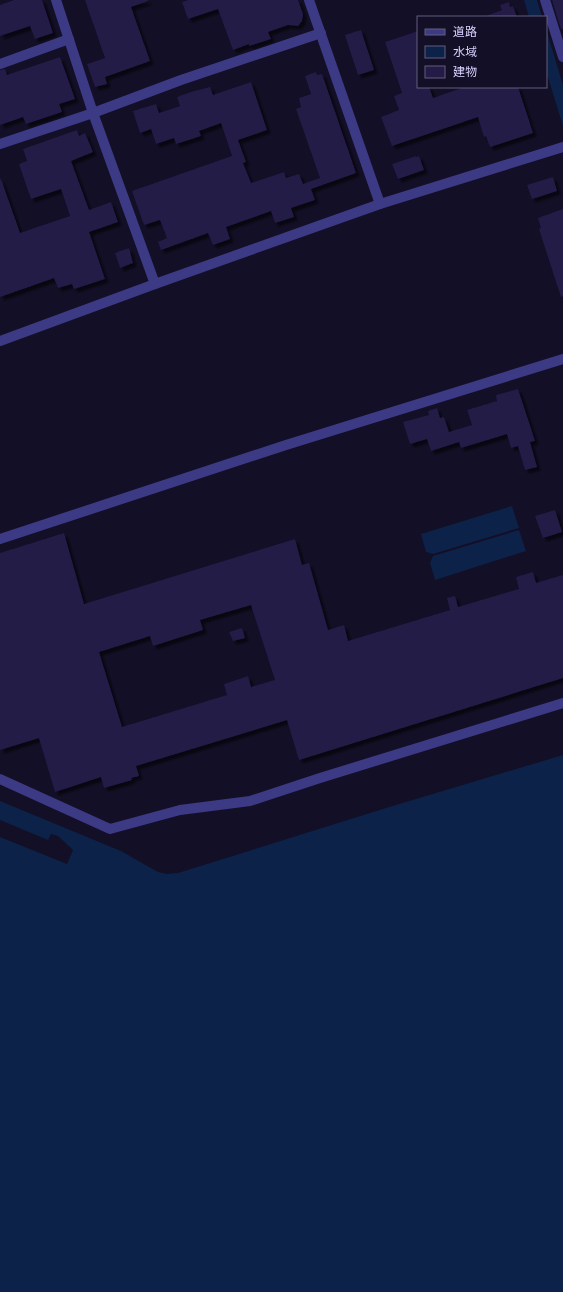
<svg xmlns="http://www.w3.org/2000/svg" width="563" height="1292" font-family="'Golos Text','Noto Sans JP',sans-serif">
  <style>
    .water { fill: #0c2248 }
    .building { fill: #241b47; fill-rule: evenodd; filter: url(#shadow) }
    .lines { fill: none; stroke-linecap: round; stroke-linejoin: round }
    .minor { stroke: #3d3a85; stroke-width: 10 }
  </style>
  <defs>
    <filter id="shadow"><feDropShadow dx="3.5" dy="3.5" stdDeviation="1" flood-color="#0009"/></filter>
  </defs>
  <rect width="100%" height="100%" fill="#130f26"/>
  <g class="water">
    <path d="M 524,0 L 537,0 L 542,17 L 529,17 Z"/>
    <path d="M 546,29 L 563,85 L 563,126 L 546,71 Z"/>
    <path d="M 512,506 L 519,528 L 433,554 L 426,552 L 421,534 Z"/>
    <path d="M 519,530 L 526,551 L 435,580 L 430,563 L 433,556 Z"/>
    <path d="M 563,755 L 563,1292 L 0,1292 L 0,837 L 67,864 L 73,850 L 58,836 L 51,834 L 48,840 L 0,820 L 0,801 L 121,851 L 158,872 L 167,874 L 178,873 L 386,808 Z"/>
  </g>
  <g class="building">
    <path d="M 14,0 L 42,0 L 53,33 L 35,39 L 30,26 L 0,36 L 0,5 Z"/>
    <path d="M 85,0 L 148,0 L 148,1 L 131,7 L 150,61 L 105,77 L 107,84 L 95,87 L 87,64 L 105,58 Z"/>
    <path d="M 188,0 L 298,0 L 303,14 L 302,21 L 298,26 L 288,25 L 268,32 L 271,39 L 249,46 L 249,44 L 233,50 L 218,9 L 188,19 L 182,2 Z"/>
    <path d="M 552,0 L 563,0 L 563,29 L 561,29 Z"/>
    <path d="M 509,2 L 510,7 L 513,6 L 517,17 L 486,17 L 486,16 L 502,10 L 500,5 Z"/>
    <path d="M 361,30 L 374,70 L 358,75 L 345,35 Z"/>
    <path d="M 418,31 L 418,87 L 429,87 L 433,98 L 465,87 L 518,87 L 533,133 L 490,147 L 486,136 L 484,137 L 478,117 L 392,146 L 381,117 L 399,110 L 394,96 L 402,93 L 385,42 Z"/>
    <path d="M 60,57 L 75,99 L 59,104 L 62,112 L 26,124 L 23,117 L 0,125 L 0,70 L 5,69 L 7,75 Z"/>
    <path d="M 316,72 L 317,75 L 322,74 L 356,173 L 311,189 L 315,200 L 291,208 L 294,217 L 275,223 L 271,211 L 226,227 L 230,239 L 213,245 L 208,233 L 161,250 L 158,242 L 167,238 L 160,220 L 144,225 L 132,191 L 232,156 L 221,123 L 199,131 L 201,136 L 176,144 L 174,138 L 156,144 L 151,129 L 140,133 L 133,111 L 156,104 L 159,113 L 180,106 L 177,97 L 191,92 L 210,87 L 213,95 L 251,82 L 267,130 L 238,140 L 246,162 L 243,163 L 251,183 L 284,172 L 286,178 L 299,174 L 303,184 L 320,178 L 296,109 L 301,107 L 299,98 L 311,94 L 305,76 Z"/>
    <path d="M 77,130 L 79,136 L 85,133 L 93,152 L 71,161 L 89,210 L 111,202 L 118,222 L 89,232 L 105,279 L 74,289 L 72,284 L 58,288 L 54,278 L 0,297 L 0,179 L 1,179 L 20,233 L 70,216 L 61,189 L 31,199 L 19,164 L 27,161 L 23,149 Z"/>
    <path d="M 416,156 L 416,157 L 419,156 L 424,170 L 398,179 L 392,164 Z"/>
    <path d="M 553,177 L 557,191 L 532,199 L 527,185 Z"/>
    <path d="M 563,209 L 563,296 L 561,297 L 539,229 L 541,228 L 538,218 Z"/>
    <path d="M 129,248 L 133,263 L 120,268 L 115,253 Z"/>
    <path d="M 518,389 L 535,441 L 530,442 L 537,467 L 525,470 L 518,446 L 511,448 L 507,434 L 461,448 L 459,442 L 431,451 L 427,439 L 410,444 L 403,422 L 429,415 L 428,411 L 437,408 L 440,418 L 444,417 L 449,432 L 472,425 L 467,410 L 497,401 L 496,395 Z"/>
    <path d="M 555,510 L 562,532 L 543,538 L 535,516 Z"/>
    <path d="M 64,533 L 84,604 L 295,539 L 302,565 L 309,563 L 328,630 L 344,625 L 348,641 L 450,610 L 447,598 L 455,596 L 458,607 L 519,589 L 516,577 L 533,572 L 536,583 L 563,575 L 563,678 L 299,760 L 287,720 L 136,766 L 139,776 L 131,778 L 132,780 L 104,788 L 101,777 L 55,792 L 39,738 L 0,750 L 0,553 ZM 251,605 L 275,680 L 251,687 L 248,676 L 224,684 L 227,695 L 122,727 L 99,652 L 150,636 L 153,646 L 203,630 L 200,620 Z"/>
    <path d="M 242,628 L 245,638 L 233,641 L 229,632 Z"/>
  </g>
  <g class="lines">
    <g class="minor">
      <path d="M 56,0 L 93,113 L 155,284"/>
      <path d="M 309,0 L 380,204"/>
      <path d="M 545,0 L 563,57"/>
      <path d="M 0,64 L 69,39"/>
      <path d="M 0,144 L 93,113 L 181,80 L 321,33"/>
      <path d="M 0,341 L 155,284 L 380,204 L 563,147"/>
      <path d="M 0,539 L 286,445 L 563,359"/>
      <path d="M 0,779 L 110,829 L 180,810 L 250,801 L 320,778 L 563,703"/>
    </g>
  </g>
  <rect x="417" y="16" width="130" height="72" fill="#130f26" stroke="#625e7d"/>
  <rect x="425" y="29" width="20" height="6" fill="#3d3a85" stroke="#625e7d"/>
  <text x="453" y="36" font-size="12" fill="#d9d4ff">道路</text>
  <rect x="425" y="46" width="20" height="12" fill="#0c2248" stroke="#625e7d"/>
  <text x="453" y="56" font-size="12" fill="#d9d4ff">水域</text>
  <rect x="425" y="66" width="20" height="12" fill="#241b47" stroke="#625e7d"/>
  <text x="453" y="76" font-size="12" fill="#d9d4ff">建物</text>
</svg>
